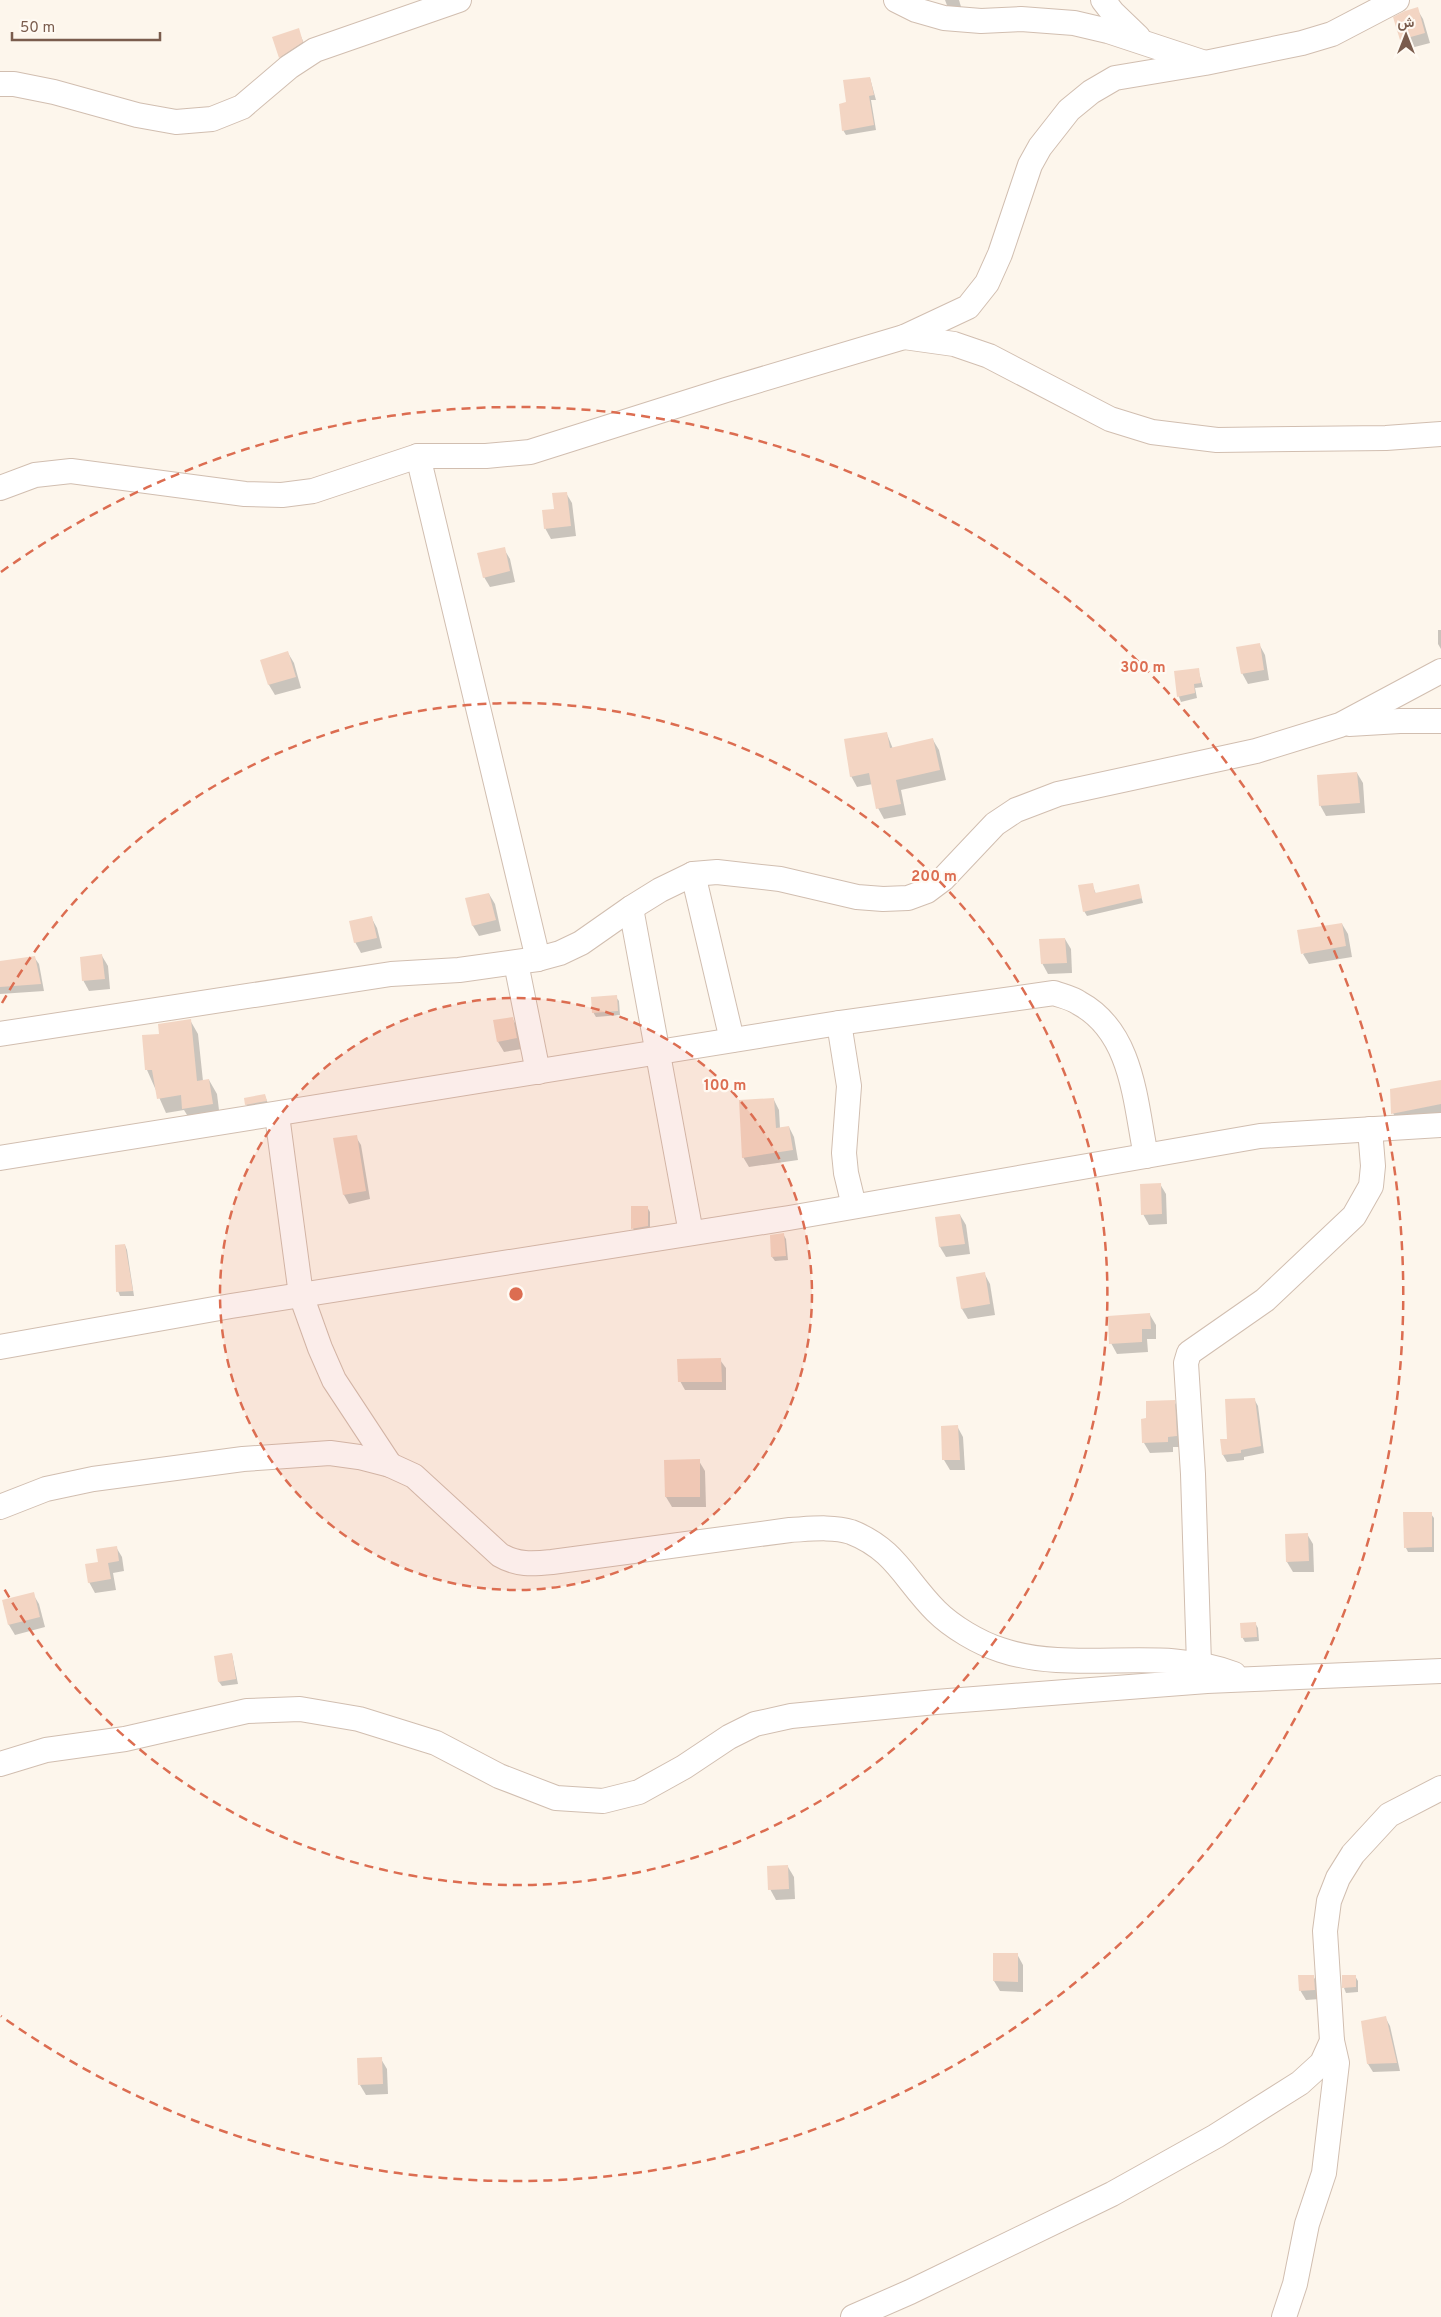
<svg xmlns="http://www.w3.org/2000/svg" width="1441" height="2317" font-family="Overpass,Vazirmatn,sans-serif">
  <style>
    .shadow { fill: #0003 }
    .building { fill: #f3d5c3 }
    .lines { fill: none; stroke-linecap: round; stroke-linejoin: round }
    .minor-casing { stroke: #d1beb0; stroke-width: 26 }
    .minor { stroke: #fff; stroke-width: 24 }
    .ring { fill: none; stroke: #dc6d51; stroke-width: 2.5; stroke-dasharray: 9 6 }
    .centre { fill: #dc6d51; stroke: #fffaf3; stroke-width: 2.5 }
    .ring-label { font-size: 15px; text-anchor: middle; font-weight: bold; fill: #dc6d51; stroke: #fffaf3; stroke-width: 4.5; stroke-linejoin: round; paint-order: stroke }
  </style>
  <rect width="100%" height="100%" fill="#fdf6ec"/>
  <g class="shadow">
    <path d="M 945,0 L 959,0 L 962,10 L 948,8 Z"/>
    <path d="M 1417,9 L 1423,19 L 1430,43 L 1407,49 L 1401,39 Z"/>
    <path d="M 298,30 L 308,52 L 286,67 L 280,57 Z"/>
    <path d="M 870,78 L 876,100 L 871,100 L 876,130 L 846,135 L 843,130 L 847,103 Z"/>
    <path d="M 566,493 L 572,503 L 576,536 L 551,539 L 545,528 Z"/>
    <path d="M 504,549 L 510,559 L 515,582 L 490,587 L 484,577 Z"/>
    <path d="M 1438,630 L 1441,630 L 1441,649 L 1438,644 Z"/>
    <path d="M 1259,644 L 1265,655 L 1269,680 L 1248,684 L 1242,673 Z"/>
    <path d="M 288,653 L 294,663 L 301,688 L 275,695 L 269,685 L 262,660 Z"/>
    <path d="M 1198,669 L 1203,687 L 1195,688 L 1197,698 L 1181,702 L 1179,697 L 1175,672 Z"/>
    <path d="M 887,734 L 893,749 L 933,740 L 939,750 L 946,780 L 901,790 L 906,815 L 884,819 L 878,808 L 873,784 L 857,787 L 851,776 Z"/>
    <path d="M 1357,773 L 1363,783 L 1365,813 L 1326,816 L 1320,805 Z"/>
    <path d="M 1092,884 L 1096,894 L 1138,885 L 1143,903 L 1087,916 L 1084,911 Z"/>
    <path d="M 489,894 L 495,904 L 501,931 L 479,936 L 473,926 L 467,899 Z"/>
    <path d="M 371,917 L 377,928 L 382,948 L 361,953 L 355,942 Z"/>
    <path d="M 1342,924 L 1348,934 L 1352,957 L 1309,964 L 1303,954 Z"/>
    <path d="M 1065,939 L 1071,949 L 1072,973 L 1048,974 L 1042,963 Z"/>
    <path d="M 102,956 L 108,966 L 110,989 L 89,991 L 83,980 Z"/>
    <path d="M 34,957 L 39,964 L 44,991 L 0,994 L 0,962 Z"/>
    <path d="M 616,997 L 619,1001 L 620,1015 L 596,1017 L 593,1012 Z"/>
    <path d="M 512,1018 L 518,1028 L 522,1049 L 504,1052 L 498,1042 Z"/>
    <path d="M 190,1020 L 198,1034 L 203,1081 L 209,1080 L 217,1094 L 220,1118 L 192,1123 L 184,1110 L 166,1113 L 147,1070 L 143,1036 L 160,1035 Z"/>
    <path d="M 1441,1084 L 1441,1116 L 1399,1124 L 1393,1113 Z"/>
    <path d="M 265,1096 L 269,1106 L 249,1109 L 246,1104 Z"/>
    <path d="M 774,1100 L 779,1110 L 780,1128 L 789,1127 L 794,1137 L 798,1160 L 749,1167 L 743,1157 Z"/>
    <path d="M 356,1137 L 361,1145 L 370,1199 L 349,1204 L 344,1195 L 334,1139 Z"/>
    <path d="M 1160,1184 L 1166,1194 L 1167,1224 L 1149,1225 L 1143,1214 Z"/>
    <path d="M 647,1207 L 650,1212 L 650,1231 L 635,1233 L 633,1228 Z"/>
    <path d="M 960,1215 L 966,1225 L 970,1254 L 946,1257 L 940,1247 L 936,1218 Z"/>
    <path d="M 783,1234 L 786,1239 L 788,1260 L 775,1261 L 772,1257 Z"/>
    <path d="M 125,1245 L 127,1250 L 134,1296 L 120,1296 L 118,1291 Z"/>
    <path d="M 984,1273 L 990,1284 L 995,1315 L 968,1319 L 962,1309 L 957,1278 Z"/>
    <path d="M 1150,1315 L 1156,1325 L 1156,1339 L 1147,1339 L 1148,1352 L 1117,1354 L 1111,1343 Z"/>
    <path d="M 720,1360 L 726,1368 L 726,1390 L 685,1390 L 680,1381 Z"/>
    <path d="M 1254,1399 L 1258,1406 L 1264,1453 L 1244,1457 L 1244,1460 L 1227,1462 L 1223,1455 L 1228,1440 Z"/>
    <path d="M 1174,1401 L 1180,1412 L 1182,1447 L 1173,1447 L 1173,1452 L 1150,1453 L 1144,1443 L 1143,1420 L 1147,1420 Z"/>
    <path d="M 957,1426 L 963,1437 L 965,1470 L 950,1470 L 944,1460 Z"/>
    <path d="M 699,1461 L 705,1471 L 706,1507 L 672,1507 L 666,1497 Z"/>
    <path d="M 1431,1514 L 1434,1518 L 1434,1552 L 1408,1552 L 1406,1548 Z"/>
    <path d="M 1307,1534 L 1313,1544 L 1314,1572 L 1293,1572 L 1287,1562 L 1286,1535 Z"/>
    <path d="M 116,1547 L 122,1557 L 124,1571 L 113,1573 L 116,1590 L 95,1593 L 89,1582 L 100,1563 Z"/>
    <path d="M 33,1594 L 39,1604 L 45,1627 L 15,1635 L 9,1625 L 3,1601 Z"/>
    <path d="M 1255,1623 L 1258,1628 L 1259,1641 L 1245,1642 L 1242,1637 Z"/>
    <path d="M 232,1654 L 238,1684 L 222,1686 L 219,1682 Z"/>
    <path d="M 788,1867 L 794,1877 L 795,1899 L 776,1900 L 770,1889 Z"/>
    <path d="M 1017,1954 L 1023,1965 L 1023,1992 L 1000,1991 L 994,1981 Z"/>
    <path d="M 1313,1976 L 1319,1985 L 1320,1999 L 1306,2000 L 1300,1990 Z"/>
    <path d="M 1355,1976 L 1358,1981 L 1358,1992 L 1346,1993 L 1344,1988 Z"/>
    <path d="M 1385,2017 L 1390,2026 L 1400,2071 L 1373,2072 L 1368,2064 Z"/>
    <path d="M 381,2059 L 387,2069 L 388,2094 L 366,2095 L 360,2085 Z"/>
  </g>
  <g class="building">
    <path d="M 1418,7 L 1425,33 L 1400,40 L 1393,17 L 1405,11 Z"/>
    <path d="M 299,28 L 303,42 L 279,58 L 272,37 Z"/>
    <path d="M 870,77 L 874,95 L 869,96 L 874,125 L 842,131 L 839,104 L 846,102 L 843,80 Z"/>
    <path d="M 567,492 L 571,526 L 544,529 L 542,510 L 554,509 L 552,493 Z"/>
    <path d="M 505,547 L 510,571 L 483,578 L 477,553 Z"/>
    <path d="M 1260,643 L 1264,670 L 1241,674 L 1236,647 Z"/>
    <path d="M 288,651 L 296,677 L 268,685 L 260,660 Z"/>
    <path d="M 1199,668 L 1201,683 L 1194,684 L 1195,693 L 1177,697 L 1174,671 Z"/>
    <path d="M 887,732 L 890,748 L 933,738 L 940,770 L 896,780 L 901,804 L 876,809 L 869,773 L 850,777 L 844,739 Z"/>
    <path d="M 1357,772 L 1360,803 L 1319,806 L 1317,775 Z"/>
    <path d="M 1093,883 L 1095,893 L 1139,884 L 1142,898 L 1083,912 L 1078,885 Z"/>
    <path d="M 489,893 L 496,920 L 472,926 L 465,898 Z"/>
    <path d="M 372,916 L 377,938 L 354,943 L 349,921 Z"/>
    <path d="M 1342,923 L 1346,946 L 1301,954 L 1297,930 Z"/>
    <path d="M 1065,938 L 1067,963 L 1041,964 L 1039,939 Z"/>
    <path d="M 102,954 L 105,979 L 82,981 L 80,957 Z"/>
    <path d="M 35,956 L 41,984 L 0,987 L 0,961 Z"/>
    <path d="M 617,995 L 618,1011 L 592,1013 L 591,997 Z"/>
    <path d="M 513,1017 L 517,1038 L 497,1042 L 493,1020 Z"/>
    <path d="M 191,1019 L 197,1081 L 209,1079 L 213,1104 L 182,1109 L 181,1095 L 157,1099 L 152,1070 L 145,1070 L 142,1035 L 159,1034 L 158,1024 Z"/>
    <path d="M 1441,1080 L 1441,1104 L 1391,1114 L 1390,1089 Z"/>
    <path d="M 265,1094 L 267,1101 L 245,1105 L 244,1098 Z"/>
    <path d="M 774,1098 L 776,1128 L 789,1126 L 793,1150 L 742,1158 L 739,1100 Z"/>
    <path d="M 357,1135 L 366,1191 L 343,1195 L 333,1138 Z"/>
    <path d="M 1161,1183 L 1162,1214 L 1141,1215 L 1140,1184 Z"/>
    <path d="M 631,1206 L 648,1206 L 648,1226 L 631,1229 Z"/>
    <path d="M 960,1214 L 965,1244 L 939,1247 L 935,1217 Z"/>
    <path d="M 784,1233 L 786,1256 L 771,1257 L 770,1235 Z"/>
    <path d="M 125,1244 L 133,1291 L 116,1292 L 115,1245 Z"/>
    <path d="M 985,1272 L 990,1304 L 961,1309 L 956,1277 Z"/>
    <path d="M 1150,1313 L 1151,1329 L 1142,1329 L 1142,1342 L 1109,1344 L 1108,1316 Z"/>
    <path d="M 721,1358 L 722,1382 L 678,1382 L 677,1359 Z"/>
    <path d="M 1255,1398 L 1261,1446 L 1241,1450 L 1241,1453 L 1222,1455 L 1220,1439 L 1227,1439 L 1225,1399 Z"/>
    <path d="M 1175,1400 L 1177,1436 L 1168,1437 L 1168,1442 L 1142,1443 L 1141,1419 L 1146,1418 L 1146,1401 Z"/>
    <path d="M 958,1425 L 960,1460 L 942,1460 L 941,1426 Z"/>
    <path d="M 700,1459 L 700,1497 L 665,1497 L 664,1460 Z"/>
    <path d="M 1403,1512 L 1432,1512 L 1432,1547 L 1404,1548 Z"/>
    <path d="M 1308,1533 L 1309,1561 L 1286,1562 L 1285,1534 Z"/>
    <path d="M 117,1546 L 119,1561 L 108,1563 L 111,1579 L 88,1583 L 85,1564 L 98,1562 L 96,1549 Z"/>
    <path d="M 34,1592 L 40,1617 L 8,1625 L 2,1600 Z"/>
    <path d="M 1256,1622 L 1257,1637 L 1241,1638 L 1240,1623 Z"/>
    <path d="M 232,1653 L 236,1679 L 218,1682 L 214,1656 Z"/>
    <path d="M 788,1865 L 789,1889 L 768,1890 L 767,1866 Z"/>
    <path d="M 993,1953 L 1018,1953 L 1018,1982 L 993,1981 Z"/>
    <path d="M 1298,1975 L 1314,1975 L 1315,1990 L 1299,1991 Z"/>
    <path d="M 1342,1975 L 1356,1975 L 1356,1987 L 1342,1988 Z"/>
    <path d="M 1386,2016 L 1397,2063 L 1367,2064 L 1361,2021 Z"/>
    <path d="M 382,2057 L 383,2084 L 358,2085 L 357,2058 Z"/>
  </g>
  <g class="lines">
    <g class="minor-casing">
      <g id="minor">
        <path d="M 896,0 L 916,10 L 944,18 L 981,21 L 1021,19 L 1074,23 L 1108,31 L 1202,62"/>
        <path d="M 1103,0 L 1113,13 L 1138,37"/>
        <path d="M 0,84 L 14,84 L 54,92 L 137,115 L 176,122 L 212,119 L 242,107 L 289,67 L 315,50 L 459,0"/>
        <path d="M 904,337 L 954,344 L 989,356 L 1110,419 L 1152,432 L 1217,440 L 1386,438 L 1441,434"/>
        <path d="M 418,456 L 538,959"/>
        <path d="M 0,488 L 35,475 L 71,471 L 245,494 L 282,495 L 313,491 L 418,456 L 486,456 L 530,452 L 726,390 L 904,337 L 968,307 L 987,283 L 1000,254 L 1030,165 L 1040,147 L 1069,110 L 1091,92 L 1115,78 L 1205,63 L 1302,43 L 1332,34 L 1397,0"/>
        <path d="M 1349,724 L 1400,721 L 1441,721"/>
        <path d="M 693,874 L 732,1040"/>
        <path d="M 631,908 L 691,1233"/>
        <path d="M 516,963 L 538,1072"/>
        <path d="M 839,1023 L 849,1086 L 844,1153 L 846,1173 L 854,1206"/>
        <path d="M 0,1034 L 391,974 L 459,970 L 538,959 L 560,953 L 581,943 L 631,908 L 660,890 L 693,874 L 717,872 L 780,879 L 857,897 L 883,899 L 908,898 L 927,891 L 943,879 L 995,824 L 1016,810 L 1058,794 L 1256,751 L 1340,725 L 1441,671"/>
        <path d="M 277,1115 L 301,1295 L 320,1348 L 334,1380 L 390,1465"/>
        <path d="M 0,1158 L 839,1023 L 1054,993 C 1062,996 1072,998 1079,1003 C 1133,1032 1135,1102 1146,1156"/>
        <path d="M 0,1347 L 231,1306 L 789,1218 L 1260,1136 L 1441,1125"/>
        <path d="M 0,1507 L 46,1489 L 93,1479 L 243,1459 L 330,1453 L 359,1457 L 390,1465 L 414,1476 L 500,1555 C 517,1565 532,1564 552,1562 L 790,1530 C 809,1529 833,1526 851,1532 C 895,1549 905,1580 936,1611 C 952,1627 979,1643 1001,1650 C 1076,1675 1161,1645 1234,1674"/>
        <path d="M 1199,1664 L 1193,1474 L 1186,1363 L 1189,1353 L 1265,1300 L 1354,1216 L 1371,1186 L 1373,1166 L 1370,1129"/>
        <path d="M 0,1764 L 46,1750 L 125,1739 L 247,1711 L 300,1709 L 359,1719 L 436,1743 L 499,1776 L 556,1798 L 603,1801 L 639,1792 L 684,1767 L 729,1737 L 755,1724 L 791,1716 L 936,1702 L 1207,1681 L 1441,1671"/>
        <path d="M 853,2317 L 910,2292 L 1112,2194 L 1216,2136 L 1300,2083 L 1322,2063 L 1332,2041 L 1325,1931 L 1329,1901 L 1338,1878 L 1353,1854 L 1389,1815 L 1441,1788"/>
        <path d="M 1284,2317 L 1295,2284 L 1307,2224 L 1324,2173 L 1337,2063 L 1332,2041"/>
      </g>
    </g>
    <use href="#minor" class="minor"/>
  </g>
  <circle cx="516" cy="1294" r="296" fill="#dc6d51" fill-opacity=".12"/>
  <g class="ring">
    <circle cx="516" cy="1294" r="296"/>
    <path d="M2 1003A591 591 0 1 1 2 1585"/>
    <path d="M1 572A887 887 0 1 1 1 2016"/>
  </g>
  <circle cx="516" cy="1294" r="8" class="centre"/>
  <g class="ring-label">
    <text x="1143" y="672">300 m</text>
    <text x="934" y="881">200 m</text>
    <text x="725" y="1090">100 m</text>
  </g>
  <g transform="translate(1406 35)" stroke="#fffaf3" stroke-width="4" paint-order="stroke">
  <path d="M0-4L9 19L0 12L-9 19Z" fill="#7a5c4d"/>
  <text y="-8" font-size="14" font-weight="bold" text-anchor="middle" fill="#7a5c4d">ش</text>
  </g>
  <path d="M12 32v8h148v-8" fill="none" stroke="#7a5c4d" stroke-width="2.5"/>
  <text x="20" y="32" font-size="15" fill="#7a5c4d" stroke="#fffaf3" stroke-width="4" paint-order="stroke">50 m</text>
</svg>
